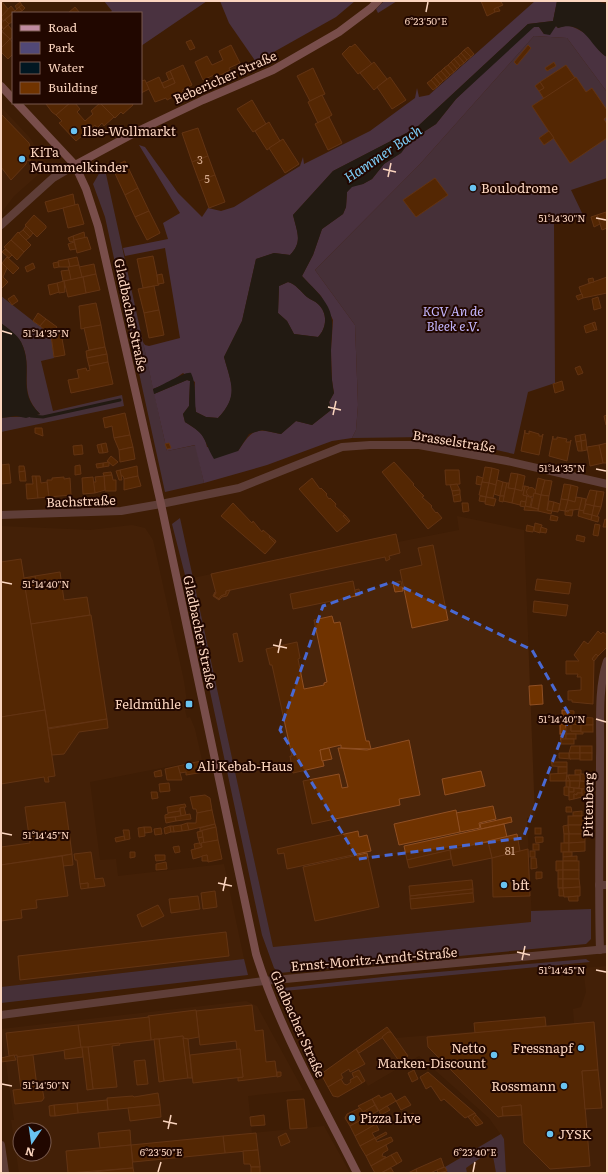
<svg xmlns="http://www.w3.org/2000/svg" width="608" height="1174" font-family="Literata,serif">
  <style>
    .built { fill: #4a250a; fill-rule: evenodd }
    .green { fill: #514876 }
    .forest { fill: #594c87 }
    .water { fill: #011722; fill-rule: evenodd }
    .lines { fill: none; stroke-linecap: round; stroke-linejoin: round }
    .stream { stroke: #011722; stroke-width: 3 }
    .building { fill: #703300; stroke: #8f4f23 }
    .street { stroke: #886775; stroke-width: 8 }
    .secondary { stroke: #c08ba1; stroke-width: 8 }
    .marked { fill: none; stroke: #4969d3; stroke-width: 3; stroke-dasharray: 8 5; stroke-linejoin: round }
    .ticks { fill: none; stroke: #fbd5bf; stroke-width: 1.5 }
    .poi-dot { fill: #69c3f1; stroke: #210700; stroke-width: 1.5 }
    .labels { text-anchor: middle; stroke-width: 4; stroke-linejoin: round; paint-order: stroke }
    .number-label { font-size: 11px; fill: #d8ac8f }
    .street-label { font-size: 13px; fill: #fbd5bf; stroke: #210700 }
    .poi-label { font-size: 13px; fill: #fbd5bf; stroke: #210700; text-anchor: start }
    .park-label { font-size: 13px; font-style: italic; fill: #c4b7fe; stroke: #210700 }
    .water-label { font-size: 14px; font-style: italic; fill: #7dcff9; stroke: #210700 }
    .ticks-label { font-size: 10px; text-anchor: middle; fill: #fbd5bf; stroke: #210700; stroke-width: 4; stroke-linejoin: round; paint-order: stroke }
  </style>
  <rect width="100%" height="100%" fill="#3e1d05"/>
  <g class="built">
    <path d="M 1,107 L 30,138 L 35,146 L 36,153 L 49,165 L 14,196 L 2,212 Z"/>
    <path d="M 457,516 L 524,530 L 535,817 L 527,818 L 532,922 L 273,947 L 193,578 L 396,534 L 398,542 L 459,530 Z"/>
    <path d="M 132,525 L 145,528 L 153,540 L 184,681 L 188,710 L 185,710 L 187,718 L 190,717 L 195,729 L 202,760 L 90,782 L 100,860 L 116,859 L 118,876 L 224,864 L 244,959 L 1,987 L 1,526 L 90,530 Z"/>
    <path d="M 607,966 L 607,1173 L 506,1173 L 504,1139 L 489,1118 L 419,1056 L 368,1086 L 365,1081 L 338,1097 L 333,1096 L 320,1074 L 387,1027 L 396,1038 L 574,1023 L 573,1009 L 581,1007 L 586,992 L 583,968 Z"/>
    <path d="M 246,1001 L 257,1006 L 303,1090 L 248,1096 L 252,1133 L 324,1126 L 350,1173 L 19,1173 L 11,1120 L 14,1120 L 1,1029 ZM 20,1130 L 44,1130 L 44,1154 L 20,1154 Z"/>
    <path d="M 493,1150 L 496,1173 L 467,1173 L 465,1168 Z"/>
  </g>
  <g class="green">
    <path d="M 534,36 L 567,38 L 607,92 L 607,178 L 571,190 L 583,215 L 554,224 L 555,383 L 528,392 L 514,454 L 460,442 L 425,437 L 352,438 L 356,430 L 358,405 L 355,325 L 315,270 L 420,164 Z"/>
    <path d="M 104,165 L 167,451 L 196,445 L 204,483 L 165,492 L 105,217 L 93,184 Z"/>
    <path d="M 1,296 L 51,335 L 54,358 L 41,361 L 53,411 L 122,395 L 124,406 L 1,432 L 1,418 C 14,416 27,418 40,414 C 16,390 35,369 21,342 C 17,335 7,328 1,323 Z"/>
    <path d="M 180,518 L 273,947 L 531,922 L 531,911 L 591,909 L 591,939 L 586,944 L 279,973 L 274,968 L 262,935 L 186,579 L 172,524 Z"/>
    <path d="M 244,959 L 248,975 L 1,1003 L 1,987 Z"/>
    <path d="M 586,959 L 590,962 L 284,991 L 283,988 L 392,976 Z"/>
    <path d="M 501,1134 L 504,1139 L 506,1173 L 496,1173 L 492,1150 L 466,1168 L 467,1173 L 448,1173 L 445,1167 Z"/>
  </g>
  <g class="forest">
    <path d="M 104,1 L 207,1 L 141,46 L 141,13 L 110,13 L 112,11 Z"/>
    <path d="M 220,1 L 355,1 L 336,17 L 256,62 L 229,23 Z"/>
    <path d="M 384,1 L 397,1 L 378,13 L 376,9 Z"/>
    <path d="M 535,1 L 557,1 L 553,21 L 528,24 L 416,128 L 333,171 L 293,215 C 297,232 303,242 290,255 L 274,253 L 256,259 L 242,321 L 224,357 C 231,384 240,395 218,418 L 206,417 L 196,412 L 194,400 L 195,382 L 183,373 L 170,382 L 153,389 L 143,342 L 145,345 L 149,346 L 180,338 L 165,248 L 125,256 L 123,248 L 168,239 L 163,223 L 180,213 L 139,145 L 145,147 L 178,193 L 202,217 L 208,208 L 221,211 L 234,207 L 300,166 L 303,157 L 304,164 L 370,131 L 415,98 L 417,88 L 419,97 L 429,95 Z"/>
    <path d="M 567,25 C 577,28 585,32 592,40 C 597,47 600,53 607,57 L 607,92 L 567,38 L 534,36 L 420,164 L 315,270 L 355,325 L 358,405 L 356,430 L 352,438 L 332,441 L 267,465 L 204,483 L 195,445 L 167,451 L 154,394 L 187,380 L 190,381 L 189,406 L 183,414 L 185,422 C 196,429 205,433 207,447 L 238,451 C 253,428 255,428 281,434 L 296,421 L 312,425 L 331,410 L 329,402 L 334,393 L 332,380 L 331,350 L 333,320 L 321,296 L 302,276 L 313,255 L 322,229 L 343,214 L 346,207 L 347,192 L 352,186 L 363,184 L 372,179 L 384,164 L 401,153 L 411,140 L 436,124 L 456,99 L 527,31 L 534,27 L 539,27 L 544,34 L 556,26 L 558,28 Z"/>
    <path d="M 288,282 C 296,284 301,292 307,297 C 311,300 315,301 318,304 C 328,313 327,328 318,337 L 294,334 L 287,321 L 278,313 L 279,286 Z"/>
  </g>
  <g class="water">
    <path d="M 557,1 L 596,1 L 607,4 L 607,57 C 589,46 585,19 558,28 L 556,26 L 550,35 L 544,34 L 539,27 L 534,27 L 456,99 L 436,124 L 411,140 L 401,153 L 384,164 L 372,179 L 363,184 L 352,187 L 347,192 L 346,207 L 343,214 L 322,229 L 313,255 L 302,276 C 311,286 322,295 328,307 C 335,321 331,334 331,350 C 331,364 331,379 334,393 L 329,402 L 331,410 L 312,425 L 296,421 L 281,434 L 262,430 L 249,434 L 238,451 L 214,459 C 202,438 208,436 185,422 L 183,414 L 189,406 L 190,381 L 187,380 L 154,394 L 153,389 C 162,386 185,371 191,373 C 197,386 194,398 196,412 L 206,417 L 218,418 C 239,396 231,383 224,357 L 242,321 L 256,259 L 274,253 L 290,255 C 303,242 297,232 293,215 L 333,171 L 416,128 L 528,24 L 553,21 ZM 288,282 C 296,284 301,292 307,297 C 311,300 315,301 318,304 C 328,313 327,328 318,337 L 294,334 L 287,321 L 278,313 L 279,286 Z"/>
    <path d="M 1,323 C 7,328 18,335 21,342 C 35,371 15,390 40,414 L 26,418 L 16,416 L 1,418 Z"/>
  </g>
  <g class="lines">
    <path class="stream" d="M 28,414 L 31,416 L 43,417 L 120,400"/>
  </g>
  <g class="building">
    <path d="M 1,1 L 9,10 L 1,17 Z"/>
    <path d="M 481,1 L 503,1 L 501,2 L 503,5 L 494,9 L 495,12 L 487,16 Z"/>
    <path d="M 20,2 L 22,5 L 17,9 L 15,6 Z"/>
    <path d="M 22,5 L 25,8 L 22,11 L 19,7 Z"/>
    <path d="M 11,6 L 15,11 L 3,21 L 1,17 Z"/>
    <path d="M 19,7 L 22,11 L 16,13 L 14,12 Z"/>
    <path d="M 75,7 L 80,13 L 68,13 Z"/>
    <path d="M 498,7 L 500,11 L 495,12 L 494,9 Z"/>
    <path d="M 14,12 L 16,13 L 13,13 L 13,21 L 9,24 L 5,20 Z"/>
    <path d="M 5,20 L 9,24 L 3,29 L 1,23 Z"/>
    <path d="M 8,25 L 13,31 L 13,37 L 10,39 L 2,31 Z"/>
    <path d="M 1,31 L 10,39 L 1,48 Z"/>
    <path d="M 10,39 L 13,43 L 13,54 L 8,59 L 1,52 L 1,48 Z"/>
    <path d="M 191,40 L 195,48 L 190,50 L 186,42 Z"/>
    <path d="M 355,44 L 372,64 L 358,74 L 342,54 L 350,46 L 351,47 Z"/>
    <path d="M 231,45 L 240,63 L 229,68 L 230,70 L 215,78 L 214,75 L 203,80 L 195,62 L 207,56 L 212,65 L 223,60 L 219,51 Z"/>
    <path d="M 528,45 L 531,48 L 517,65 L 514,62 Z"/>
    <path d="M 468,47 L 474,54 L 471,57 L 464,50 Z"/>
    <path d="M 464,50 L 471,57 L 467,60 L 461,53 Z"/>
    <path d="M 461,53 L 467,60 L 464,63 L 458,56 Z"/>
    <path d="M 458,56 L 464,63 L 460,66 L 454,59 Z"/>
    <path d="M 454,59 L 460,66 L 457,69 L 451,62 Z"/>
    <path d="M 374,62 L 387,79 L 374,90 L 360,73 Z"/>
    <path d="M 451,62 L 457,69 L 454,72 L 448,65 Z"/>
    <path d="M 554,62 L 556,66 L 547,71 L 545,68 Z"/>
    <path d="M 183,65 L 192,85 L 182,90 L 183,92 L 167,100 L 166,98 L 155,102 L 146,83 L 159,77 L 164,88 L 175,83 L 170,71 Z"/>
    <path d="M 448,65 L 454,72 L 450,75 L 444,68 Z"/>
    <path d="M 566,65 L 575,78 L 544,99 L 539,91 L 544,88 L 540,82 Z"/>
    <path d="M 313,68 L 325,94 L 310,101 L 297,76 Z"/>
    <path d="M 444,68 L 450,75 L 447,78 L 441,71 Z"/>
    <path d="M 170,71 L 173,78 L 169,80 L 166,73 Z"/>
    <path d="M 441,71 L 447,78 L 443,81 L 437,74 Z"/>
    <path d="M 437,74 L 443,81 L 440,84 L 434,77 Z"/>
    <path d="M 390,77 L 406,100 L 392,109 L 377,87 Z"/>
    <path d="M 434,77 L 440,84 L 437,87 L 431,80 Z"/>
    <path d="M 576,77 L 586,92 L 592,88 L 607,110 L 607,117 L 604,119 L 607,124 L 607,138 L 570,163 L 532,106 Z"/>
    <path d="M 173,78 L 175,83 L 164,88 L 162,83 Z"/>
    <path d="M 145,80 L 149,89 L 141,93 L 141,81 Z"/>
    <path d="M 431,80 L 437,87 L 433,90 L 427,83 Z"/>
    <path d="M 540,82 L 544,88 L 539,91 L 535,86 Z"/>
    <path d="M 322,95 L 332,115 L 318,123 L 308,102 Z"/>
    <path d="M 252,100 L 266,124 L 253,132 L 237,109 Z"/>
    <path d="M 47,103 L 70,103 L 56,115 L 52,112 L 46,104 Z"/>
    <path d="M 70,103 L 75,103 L 80,109 L 77,112 L 85,121 L 93,114 L 91,111 L 100,103 L 114,117 L 104,126 L 102,123 L 97,128 L 95,125 L 76,141 L 59,123 L 62,121 L 56,115 Z"/>
    <path d="M 103,103 L 132,103 L 133,105 L 123,114 L 121,112 L 115,118 L 101,104 Z"/>
    <path d="M 1,114 L 29,143 L 31,151 L 30,161 L 27,160 L 26,164 L 11,180 L 1,167 Z"/>
    <path d="M 329,117 L 342,143 L 328,150 L 315,124 Z"/>
    <path d="M 269,122 L 280,141 L 267,150 L 255,131 Z"/>
    <path d="M 198,128 L 208,156 L 192,162 L 182,133 Z"/>
    <path d="M 549,131 L 554,138 L 544,145 L 539,138 Z"/>
    <path d="M 283,139 L 299,164 L 285,173 L 269,148 Z"/>
    <path d="M 208,156 L 215,175 L 199,181 L 192,162 Z"/>
    <path d="M 125,161 L 138,188 L 125,195 L 112,167 Z"/>
    <path d="M 215,175 L 225,202 L 209,208 L 199,181 Z"/>
    <path d="M 435,178 L 448,195 L 416,217 L 403,200 Z"/>
    <path d="M 138,188 L 149,211 L 135,217 L 125,195 Z"/>
    <path d="M 73,194 L 75,205 L 48,212 L 45,202 Z"/>
    <path d="M 78,204 L 84,224 L 68,228 L 63,208 Z"/>
    <path d="M 149,211 L 160,233 L 147,240 L 135,217 Z"/>
    <path d="M 606,212 L 607,228 L 602,230 L 597,215 Z"/>
    <path d="M 34,215 L 46,226 L 46,228 L 37,237 L 25,225 Z"/>
    <path d="M 597,215 L 600,224 L 594,227 L 591,217 Z"/>
    <path d="M 26,226 L 33,233 L 30,237 L 23,230 Z"/>
    <path d="M 23,230 L 30,237 L 26,240 L 19,233 Z"/>
    <path d="M 18,232 L 31,245 L 24,252 L 11,240 Z"/>
    <path d="M 84,232 L 85,238 L 74,240 L 73,236 Z"/>
    <path d="M 73,236 L 74,241 L 70,242 L 68,238 Z"/>
    <path d="M 87,237 L 91,249 L 77,253 L 74,240 Z"/>
    <path d="M 11,240 L 24,252 L 17,260 L 4,247 Z"/>
    <path d="M 74,242 L 76,249 L 70,250 L 68,244 Z"/>
    <path d="M 5,249 L 12,255 L 9,258 L 2,252 Z"/>
    <path d="M 153,256 L 159,285 L 143,288 L 137,259 Z"/>
    <path d="M 7,257 L 19,268 L 13,274 L 2,263 Z"/>
    <path d="M 77,257 L 79,265 L 70,267 L 68,259 Z"/>
    <path d="M 68,259 L 70,267 L 59,267 L 58,261 Z"/>
    <path d="M 1,262 L 7,268 L 3,277 L 8,282 L 1,289 Z"/>
    <path d="M 58,262 L 59,267 L 54,268 L 53,263 Z"/>
    <path d="M 33,263 L 35,268 L 27,272 L 25,267 Z"/>
    <path d="M 94,264 L 96,274 L 82,277 L 79,267 Z"/>
    <path d="M 79,265 L 82,277 L 71,280 L 68,267 Z"/>
    <path d="M 69,270 L 71,280 L 63,281 L 61,271 Z"/>
    <path d="M 96,274 L 100,290 L 86,293 L 83,277 Z"/>
    <path d="M 162,274 L 164,283 L 158,284 L 157,275 Z"/>
    <path d="M 83,277 L 86,293 L 68,297 L 64,281 Z"/>
    <path d="M 607,277 L 607,293 L 583,298 L 579,287 Z"/>
    <path d="M 593,278 L 594,282 L 589,283 L 588,279 Z"/>
    <path d="M 64,281 L 65,292 L 59,293 L 57,283 Z"/>
    <path d="M 57,283 L 59,292 L 50,295 L 48,285 Z"/>
    <path d="M 154,286 L 159,310 L 144,313 L 138,289 Z"/>
    <path d="M 582,294 L 583,298 L 578,300 L 576,296 Z"/>
    <path d="M 14,295 L 18,301 L 12,305 L 8,299 Z"/>
    <path d="M 598,297 L 601,308 L 594,310 L 592,299 Z"/>
    <path d="M 96,303 L 101,325 L 81,329 L 79,306 Z"/>
    <path d="M 159,310 L 164,335 L 149,338 L 144,313 Z"/>
    <path d="M 38,313 L 46,319 L 40,326 L 33,321 Z"/>
    <path d="M 46,319 L 57,327 L 51,335 L 40,326 Z"/>
    <path d="M 595,322 L 597,330 L 595,330 L 592,323 Z"/>
    <path d="M 592,323 L 595,330 L 586,333 L 584,326 Z"/>
    <path d="M 101,325 L 105,347 L 89,350 L 84,328 Z"/>
    <path d="M 61,333 L 65,355 L 54,357 L 51,335 Z"/>
    <path d="M 105,347 L 107,354 L 87,358 L 86,351 Z"/>
    <path d="M 107,354 L 108,362 L 89,366 L 87,358 Z"/>
    <path d="M 108,362 L 113,384 L 71,393 L 68,380 L 79,378 L 77,370 L 86,368 L 87,371 L 90,370 L 89,366 Z"/>
    <path d="M 580,366 L 583,373 L 578,375 L 575,368 Z"/>
    <path d="M 562,381 L 564,390 L 555,393 L 553,384 Z"/>
    <path d="M 125,413 L 130,435 L 114,438 L 112,426 L 105,428 L 103,418 Z"/>
    <path d="M 607,415 L 607,424 L 606,425 L 604,416 Z"/>
    <path d="M 35,428 L 42,428 L 43,436 L 35,433 Z"/>
    <path d="M 525,430 L 525,433 L 529,434 L 529,431 L 539,434 L 539,436 L 542,436 L 543,434 L 539,455 L 521,451 Z"/>
    <path d="M 585,434 L 586,440 L 581,441 L 580,435 Z"/>
    <path d="M 130,435 L 133,447 L 119,450 L 114,438 Z"/>
    <path d="M 580,435 L 581,441 L 576,442 L 575,436 Z"/>
    <path d="M 553,436 L 553,439 L 557,439 L 557,437 L 567,439 L 566,442 L 570,442 L 571,440 L 567,461 L 549,456 Z"/>
    <path d="M 586,440 L 587,450 L 582,451 L 581,441 Z"/>
    <path d="M 581,441 L 582,451 L 578,451 L 576,442 Z"/>
    <path d="M 106,443 L 108,452 L 103,453 L 101,444 Z"/>
    <path d="M 169,443 L 171,448 L 167,449 L 165,444 Z"/>
    <path d="M 607,443 L 607,463 L 603,463 L 599,445 Z"/>
    <path d="M 101,444 L 103,453 L 99,453 L 97,445 Z"/>
    <path d="M 82,445 L 83,454 L 74,455 L 73,446 Z"/>
    <path d="M 599,445 L 603,463 L 590,466 L 587,447 Z"/>
    <path d="M 133,447 L 135,459 L 120,462 L 119,450 Z"/>
    <path d="M 111,456 L 118,462 L 113,466 L 107,461 Z"/>
    <path d="M 109,462 L 109,466 L 103,467 L 103,463 Z"/>
    <path d="M 394,462 L 414,484 L 413,485 L 424,496 L 422,497 L 432,506 L 431,507 L 436,513 L 437,512 L 442,518 L 428,529 L 382,472 Z"/>
    <path d="M 103,463 L 103,467 L 97,468 L 96,464 Z"/>
    <path d="M 9,464 L 11,483 L 1,484 L 1,465 Z"/>
    <path d="M 80,465 L 81,474 L 75,475 L 75,466 Z"/>
    <path d="M 19,466 L 24,466 L 25,471 L 19,472 Z"/>
    <path d="M 137,466 L 138,476 L 124,479 L 123,476 L 121,476 L 120,470 Z"/>
    <path d="M 485,467 L 492,468 L 489,483 L 482,482 Z"/>
    <path d="M 492,468 L 499,470 L 496,485 L 489,483 Z"/>
    <path d="M 120,470 L 122,480 L 119,480 L 116,471 Z"/>
    <path d="M 445,470 L 459,470 L 460,484 L 446,485 Z"/>
    <path d="M 25,471 L 26,481 L 20,481 L 19,472 Z"/>
    <path d="M 111,472 L 112,475 L 104,476 L 103,473 Z"/>
    <path d="M 511,473 L 518,474 L 515,489 L 508,488 Z"/>
    <path d="M 518,474 L 525,476 L 522,491 L 515,489 Z"/>
    <path d="M 112,475 L 113,480 L 116,480 L 116,491 L 105,491 L 104,476 Z"/>
    <path d="M 32,476 L 36,476 L 38,498 L 27,499 L 26,484 L 33,484 Z"/>
    <path d="M 36,476 L 40,476 L 41,483 L 47,482 L 49,497 L 38,498 Z"/>
    <path d="M 104,476 L 105,490 L 95,493 L 93,482 L 96,482 L 95,477 Z"/>
    <path d="M 138,476 L 141,486 L 124,490 L 124,479 Z"/>
    <path d="M 477,476 L 483,478 L 481,485 L 476,484 Z"/>
    <path d="M 64,477 L 64,479 L 70,478 L 71,495 L 49,497 L 47,480 L 52,480 L 52,478 Z"/>
    <path d="M 93,477 L 95,493 L 83,494 L 82,478 Z"/>
    <path d="M 312,478 L 320,489 L 321,488 L 327,494 L 326,495 L 329,499 L 330,498 L 336,504 L 335,506 L 345,515 L 343,516 L 349,522 L 337,532 L 299,489 Z"/>
    <path d="M 538,478 L 545,480 L 541,495 L 535,493 Z"/>
    <path d="M 497,480 L 503,482 L 500,496 L 494,494 Z"/>
    <path d="M 545,480 L 552,481 L 549,496 L 541,495 Z"/>
    <path d="M 482,482 L 489,483 L 486,497 L 479,495 Z"/>
    <path d="M 503,482 L 507,483 L 504,496 L 500,496 Z"/>
    <path d="M 489,483 L 496,485 L 493,498 L 486,497 Z"/>
    <path d="M 507,483 L 509,483 L 508,488 L 515,489 L 512,503 L 503,501 Z"/>
    <path d="M 457,484 L 460,490 L 452,491 L 450,485 Z"/>
    <path d="M 564,484 L 571,485 L 568,500 L 561,499 Z"/>
    <path d="M 571,485 L 578,487 L 575,502 L 568,500 Z"/>
    <path d="M 523,486 L 525,486 L 523,495 L 527,496 L 526,502 L 521,501 L 520,505 L 512,503 L 515,489 L 522,491 Z"/>
    <path d="M 525,486 L 529,487 L 527,496 L 523,495 Z"/>
    <circle cx="531" cy="492" r="4.5"/>
    <path d="M 460,490 L 460,494 L 453,496 L 452,491 Z"/>
    <path d="M 590,490 L 597,491 L 594,506 L 585,504 Z"/>
    <path d="M 597,491 L 604,492 L 601,507 L 594,506 Z"/>
    <path d="M 534,493 L 541,495 L 538,509 L 531,507 Z"/>
    <path d="M 460,494 L 461,501 L 454,502 L 453,496 Z"/>
    <path d="M 541,495 L 549,496 L 547,510 L 552,511 L 551,514 L 538,511 Z"/>
    <path d="M 480,496 L 486,497 L 485,502 L 479,501 Z"/>
    <path d="M 500,496 L 504,496 L 503,502 L 499,501 Z"/>
    <path d="M 527,496 L 532,498 L 530,507 L 525,506 Z"/>
    <path d="M 486,497 L 496,499 L 494,506 L 485,504 Z"/>
    <path d="M 576,497 L 582,498 L 580,509 L 565,511 L 568,500 L 575,502 Z"/>
    <path d="M 582,498 L 586,499 L 584,511 L 579,510 Z"/>
    <path d="M 561,499 L 568,500 L 565,511 L 559,510 Z"/>
    <path d="M 521,501 L 526,502 L 525,507 L 520,506 Z"/>
    <path d="M 549,501 L 554,502 L 552,511 L 547,510 Z"/>
    <path d="M 554,502 L 560,504 L 558,512 L 552,511 Z"/>
    <path d="M 233,503 L 252,523 L 253,521 L 262,532 L 263,530 L 270,536 L 269,537 L 275,543 L 265,554 L 221,516 Z"/>
    <path d="M 462,503 L 468,503 L 469,511 L 463,512 Z"/>
    <path d="M 586,504 L 594,506 L 592,515 L 583,513 Z"/>
    <path d="M 525,506 L 538,509 L 538,511 L 524,510 Z"/>
    <path d="M 594,506 L 601,507 L 597,517 L 592,515 Z"/>
    <path d="M 569,510 L 573,510 L 572,516 L 565,515 L 565,511 L 568,512 Z"/>
    <path d="M 579,510 L 584,511 L 583,513 L 592,515 L 591,520 L 578,516 Z"/>
    <path d="M 345,515 L 350,521 L 349,522 L 343,516 Z"/>
    <path d="M 551,515 L 558,517 L 557,521 L 550,520 Z"/>
    <path d="M 592,515 L 599,517 L 598,522 L 591,520 Z"/>
    <path d="M 605,519 L 607,520 L 607,527 L 603,527 Z"/>
    <path d="M 535,523 L 542,525 L 540,533 L 534,531 Z"/>
    <path d="M 595,524 L 600,525 L 598,536 L 593,535 Z"/>
    <path d="M 527,525 L 534,527 L 533,532 L 526,531 Z"/>
    <path d="M 541,527 L 547,529 L 546,533 L 540,532 Z"/>
    <path d="M 396,534 L 400,553 L 389,556 L 390,559 L 386,561 L 385,557 L 226,591 L 226,594 L 221,596 L 219,599 L 214,596 L 216,593 L 211,574 Z"/>
    <path d="M 577,535 L 585,537 L 584,542 L 576,540 Z"/>
    <path d="M 270,536 L 276,541 L 275,543 L 269,537 Z"/>
    <path d="M 433,545 L 448,620 L 412,628 L 400,570 L 422,565 L 418,548 Z"/>
    <path d="M 21,559 L 45,710 L 1,717 L 1,562 Z"/>
    <path d="M 60,572 L 64,600 L 87,597 L 90,615 L 31,624 L 25,587 L 36,585 L 35,576 Z"/>
    <path d="M 35,576 L 36,585 L 25,587 L 24,578 Z"/>
    <path d="M 537,579 L 571,583 L 569,594 L 535,590 Z"/>
    <path d="M 353,581 L 356,596 L 293,609 L 290,594 Z"/>
    <path d="M 401,581 L 403,591 L 395,592 L 393,583 Z"/>
    <path d="M 359,589 L 360,595 L 356,596 L 355,590 Z"/>
    <path d="M 230,590 L 227,596 L 222,597 L 219,600 L 213,596 L 215,592 L 214,596 L 219,599 L 221,596 L 226,594 L 226,591 Z"/>
    <path d="M 534,601 L 568,605 L 566,616 L 533,612 Z"/>
    <path d="M 91,615 L 107,719 L 48,728 L 31,624 Z"/>
    <path d="M 332,616 L 334,623 L 340,622 L 366,741 L 369,741 L 371,749 L 341,748 L 341,745 L 320,750 L 324,766 L 293,773 L 290,756 L 292,756 L 272,665 L 270,665 L 266,649 L 297,642 L 300,658 L 298,659 L 304,689 L 324,685 L 324,683 L 327,682 L 314,620 Z"/>
    <path d="M 598,631 L 601,634 L 603,632 L 607,635 L 607,647 L 598,656 L 596,654 L 592,659 L 594,661 L 593,704 L 572,702 L 572,700 L 568,700 L 568,691 L 581,690 L 581,677 L 577,677 L 578,674 L 566,674 L 566,661 L 579,661 L 574,655 L 584,641 L 588,644 Z"/>
    <path d="M 237,633 L 243,661 L 239,662 L 233,634 Z"/>
    <path d="M 596,654 L 598,656 L 594,661 L 592,659 Z"/>
    <path d="M 542,685 L 543,704 L 530,705 L 529,686 Z"/>
    <path d="M 45,710 L 55,776 L 48,777 L 49,782 L 45,782 L 44,777 L 1,784 L 1,717 Z"/>
    <path d="M 562,710 L 574,711 L 574,717 L 562,716 Z"/>
    <path d="M 581,717 L 593,718 L 593,725 L 581,725 Z"/>
    <path d="M 571,718 L 581,718 L 581,725 L 571,724 Z"/>
    <path d="M 107,719 L 108,728 L 79,732 L 64,754 L 52,755 L 48,729 Z"/>
    <rect x="561" y="719" width="5" height="5"/>
    <rect x="566" y="719" width="5" height="5"/>
    <rect x="560" y="724" width="6" height="10"/>
    <path d="M 566,724 L 571,724 L 571,731 L 581,731 L 583,732 L 583,734 L 566,734 Z"/>
    <path d="M 571,724 L 581,725 L 581,731 L 571,731 Z"/>
    <rect x="581" y="725" width="12" height="7"/>
    <rect x="561" y="734" width="5" height="5"/>
    <rect x="566" y="734" width="10" height="5"/>
    <rect x="561" y="739" width="13" height="5"/>
    <path d="M 409,740 L 420,795 L 399,799 L 400,805 L 312,824 L 303,781 L 339,774 L 342,788 L 348,787 L 338,748 L 367,750 Z"/>
    <path d="M 571,746 L 580,746 L 580,753 L 569,753 Z"/>
    <rect x="580" y="746" width="12" height="7"/>
    <path d="M 329,748 L 332,759 L 322,761 L 320,750 Z"/>
    <path d="M 559,753 L 569,753 L 569,758 L 571,759 L 559,758 Z"/>
    <path d="M 569,753 L 580,753 L 580,759 L 570,759 Z"/>
    <rect x="580" y="753" width="12" height="7"/>
    <path d="M 201,761 L 204,772 L 186,775 L 186,772 L 180,773 L 178,766 Z"/>
    <path d="M 552,762 L 567,762 L 567,767 L 552,766 Z"/>
    <path d="M 178,766 L 182,780 L 167,780 L 165,769 Z"/>
    <path d="M 558,767 L 567,767 L 567,773 L 558,774 Z"/>
    <path d="M 161,770 L 162,776 L 155,777 L 154,772 Z"/>
    <path d="M 575,770 L 581,770 L 581,774 L 575,775 Z"/>
    <path d="M 481,771 L 485,786 L 445,795 L 442,779 Z"/>
    <path d="M 567,773 L 566,781 L 550,781 L 550,774 Z"/>
    <path d="M 580,774 L 592,774 L 592,782 L 580,781 Z"/>
    <path d="M 567,775 L 570,775 L 568,776 L 570,781 L 566,781 Z"/>
    <path d="M 570,775 L 580,775 L 580,781 L 570,781 L 568,776 Z"/>
    <path d="M 566,781 L 570,781 L 570,788 L 566,787 Z"/>
    <path d="M 570,781 L 580,781 L 579,788 L 570,788 Z"/>
    <path d="M 580,781 L 592,782 L 591,789 L 579,789 Z"/>
    <path d="M 169,783 L 170,791 L 160,792 L 159,784 Z"/>
    <path d="M 564,787 L 569,787 L 569,796 L 564,795 Z"/>
    <path d="M 569,787 L 574,788 L 574,792 L 569,792 Z"/>
    <path d="M 574,788 L 582,789 L 582,793 L 577,793 L 577,795 L 574,794 L 574,799 L 569,800 L 569,792 L 574,792 Z"/>
    <rect x="582" y="789" width="7" height="8"/>
    <path d="M 151,792 L 157,792 L 158,798 L 152,799 Z"/>
    <path d="M 577,793 L 582,793 L 582,797 L 574,799 L 574,794 L 577,795 Z"/>
    <path d="M 205,795 L 210,798 L 212,810 L 197,813 L 196,809 L 193,809 L 190,797 Z"/>
    <path d="M 65,802 L 72,854 L 1,865 L 1,847 L 30,843 L 25,807 Z"/>
    <path d="M 185,804 L 186,807 L 180,808 L 180,811 L 168,813 L 167,807 Z"/>
    <path d="M 493,806 L 496,819 L 479,823 L 480,828 L 460,832 L 456,813 Z"/>
    <path d="M 184,807 L 186,815 L 181,816 L 180,808 Z"/>
    <path d="M 566,807 L 571,807 L 572,812 L 566,812 Z"/>
    <path d="M 212,810 L 215,824 L 189,830 L 187,823 L 196,823 L 197,813 Z"/>
    <path d="M 456,810 L 460,832 L 399,845 L 394,824 Z"/>
    <path d="M 180,811 L 181,816 L 165,818 L 165,815 L 168,814 L 168,813 Z"/>
    <path d="M 582,811 L 582,816 L 573,816 L 573,812 Z"/>
    <path d="M 190,814 L 191,819 L 176,821 L 175,817 Z"/>
    <rect x="568" y="816" width="16" height="9"/>
    <path d="M 175,817 L 176,821 L 166,823 L 165,818 Z"/>
    <path d="M 511,817 L 512,822 L 481,829 L 480,824 Z"/>
    <path d="M 187,823 L 189,830 L 182,831 L 181,825 Z"/>
    <path d="M 215,824 L 216,827 L 200,831 L 200,828 Z"/>
    <path d="M 504,824 L 507,837 L 407,860 L 404,846 Z"/>
    <path d="M 181,825 L 182,831 L 174,832 L 173,826 Z"/>
    <path d="M 568,825 L 584,825 L 585,834 L 569,834 Z"/>
    <path d="M 568,825 L 569,834 L 564,834 L 563,826 Z"/>
    <path d="M 170,826 L 171,832 L 165,834 L 164,828 Z"/>
    <path d="M 170,826 L 173,826 L 174,832 L 171,832 Z"/>
    <path d="M 144,827 L 151,827 L 152,832 L 145,833 Z"/>
    <path d="M 144,827 L 145,836 L 139,837 L 138,828 Z"/>
    <path d="M 216,827 L 218,840 L 204,843 L 200,831 Z"/>
    <path d="M 161,828 L 162,834 L 155,835 L 154,829 Z"/>
    <rect x="535" y="828" width="6" height="6"/>
    <path d="M 123,830 L 129,830 L 130,839 L 125,840 Z"/>
    <path d="M 202,831 L 203,837 L 198,838 L 197,832 Z"/>
    <path d="M 358,831 L 359,837 L 367,835 L 371,851 L 287,869 L 284,853 L 278,854 L 277,849 Z"/>
    <path d="M 517,834 L 520,851 L 492,858 L 488,841 Z"/>
    <rect x="564" y="834" width="5" height="9"/>
    <path d="M 569,834 L 585,834 L 585,842 L 569,843 Z"/>
    <path d="M 124,836 L 125,840 L 116,842 L 115,838 Z"/>
    <path d="M 203,837 L 204,843 L 200,844 L 198,838 Z"/>
    <path d="M 535,837 L 543,837 L 543,842 L 536,843 Z"/>
    <path d="M 218,840 L 222,859 L 208,862 L 207,855 L 193,859 L 191,850 L 202,847 L 201,843 Z"/>
    <path d="M 488,842 L 492,858 L 453,866 L 450,850 Z"/>
    <path d="M 199,843 L 202,847 L 195,849 L 194,844 Z"/>
    <rect x="561" y="843" width="8" height="9"/>
    <path d="M 569,843 L 585,842 L 585,851 L 569,852 Z"/>
    <rect x="533" y="844" width="6" height="6"/>
    <path d="M 179,846 L 180,852 L 175,853 L 173,847 Z"/>
    <path d="M 528,849 L 530,896 L 493,897 L 492,858 Z"/>
    <path d="M 450,850 L 451,859 L 409,868 L 407,860 Z"/>
    <rect x="530" y="851" width="5" height="6"/>
    <path d="M 91,852 L 95,879 L 103,878 L 105,886 L 88,888 L 88,883 L 80,884 L 77,860 L 75,860 L 74,854 Z"/>
    <path d="M 130,852 L 135,852 L 135,857 L 130,858 Z"/>
    <path d="M 563,852 L 572,852 L 572,856 L 563,857 Z"/>
    <path d="M 367,853 L 379,907 L 315,921 L 303,867 Z"/>
    <path d="M 72,854 L 73,865 L 63,866 L 62,856 Z"/>
    <path d="M 155,855 L 165,855 L 165,860 L 156,861 Z"/>
    <path d="M 207,855 L 208,861 L 202,861 L 202,856 Z"/>
    <path d="M 62,856 L 68,896 L 36,900 L 37,908 L 21,910 L 22,918 L 1,921 L 1,865 Z"/>
    <path d="M 577,856 L 577,861 L 563,861 L 563,857 Z"/>
    <path d="M 531,858 L 536,858 L 537,868 L 531,869 Z"/>
    <path d="M 556,861 L 563,861 L 563,870 L 556,871 Z"/>
    <rect x="563" y="861" width="16" height="9"/>
    <path d="M 166,862 L 167,869 L 156,870 L 156,864 Z"/>
    <rect x="558" y="870" width="5" height="9"/>
    <rect x="563" y="870" width="16" height="9"/>
    <path d="M 536,872 L 542,872 L 542,878 L 536,879 Z"/>
    <rect x="558" y="879" width="5" height="9"/>
    <path d="M 563,879 L 579,879 L 580,887 L 563,888 Z"/>
    <path d="M 472,880 L 473,889 L 410,896 L 409,886 Z"/>
    <path d="M 88,883 L 88,888 L 81,889 L 80,884 Z"/>
    <path d="M 559,888 L 563,888 L 564,896 L 559,896 Z"/>
    <path d="M 563,888 L 580,887 L 580,896 L 564,897 Z"/>
    <path d="M 473,889 L 473,893 L 410,899 L 410,896 Z"/>
    <path d="M 215,891 L 217,907 L 203,909 L 201,893 Z"/>
    <path d="M 473,893 L 474,902 L 411,909 L 410,899 Z"/>
    <path d="M 198,896 L 200,909 L 171,913 L 169,899 Z"/>
    <path d="M 578,896 L 578,901 L 569,901 L 568,897 Z"/>
    <path d="M 158,905 L 164,916 L 142,927 L 137,915 Z"/>
    <path d="M 226,932 L 229,956 L 20,980 L 18,956 Z"/>
    <path d="M 252,1005 L 255,1031 L 263,1030 L 266,1062 L 275,1061 L 277,1076 L 238,1081 L 238,1077 L 243,1077 L 240,1049 L 237,1050 L 236,1041 L 200,1045 L 196,1011 Z"/>
    <path d="M 196,1010 L 199,1037 L 188,1039 L 183,1038 L 183,1036 L 151,1040 L 148,1016 Z"/>
    <path d="M 149,1017 L 151,1040 L 81,1048 L 78,1025 Z"/>
    <path d="M 545,1017 L 546,1026 L 475,1033 L 474,1023 Z"/>
    <path d="M 594,1022 L 598,1070 L 582,1071 L 590,1166 L 550,1169 L 524,1143 L 521,1105 L 502,1107 L 503,1116 L 498,1117 L 428,1047 L 427,1037 Z"/>
    <path d="M 78,1025 L 81,1048 L 17,1057 L 17,1055 L 9,1056 L 6,1033 Z"/>
    <path d="M 387,1027 L 391,1032 L 359,1053 L 356,1049 Z"/>
    <path d="M 388,1032 L 391,1032 L 408,1056 L 399,1061 L 382,1037 Z"/>
    <path d="M 183,1036 L 188,1078 L 164,1081 L 159,1039 Z"/>
    <path d="M 183,1038 L 188,1039 L 192,1078 L 188,1078 Z"/>
    <path d="M 154,1039 L 159,1039 L 164,1081 L 159,1082 Z"/>
    <path d="M 119,1043 L 120,1045 L 112,1046 L 117,1087 L 93,1089 L 88,1047 Z"/>
    <path d="M 82,1047 L 83,1057 L 65,1059 L 64,1050 Z"/>
    <path d="M 82,1047 L 88,1047 L 93,1089 L 87,1090 Z"/>
    <path d="M 240,1049 L 243,1077 L 193,1083 L 190,1055 Z"/>
    <path d="M 356,1049 L 365,1064 L 350,1072 L 349,1069 L 341,1074 L 343,1078 L 328,1087 L 321,1074 Z"/>
    <path d="M 14,1055 L 16,1060 L 1,1062 L 1,1058 Z"/>
    <path d="M 33,1055 L 37,1087 L 21,1089 L 17,1057 Z"/>
    <path d="M 145,1060 L 148,1084 L 137,1085 L 134,1061 Z"/>
    <path d="M 359,1070 L 365,1081 L 362,1083 L 357,1076 L 354,1078 L 352,1073 Z"/>
    <path d="M 414,1070 L 418,1079 L 412,1082 L 408,1073 Z"/>
    <path d="M 598,1070 L 602,1108 L 585,1109 L 582,1071 Z"/>
    <path d="M 277,1072 L 281,1072 L 281,1076 L 277,1077 Z"/>
    <path d="M 428,1072 L 453,1094 L 475,1113 L 465,1118 L 444,1099 L 441,1101 L 431,1086 L 426,1089 L 420,1077 Z"/>
    <path d="M 357,1076 L 362,1083 L 338,1097 L 333,1096 L 328,1087 L 341,1079 L 344,1084 L 347,1085 L 351,1082 L 350,1080 Z"/>
    <path d="M 42,1087 L 44,1098 L 42,1101 L 15,1104 L 13,1090 Z"/>
    <path d="M 158,1093 L 160,1105 L 108,1110 L 107,1098 L 133,1096 L 134,1097 Z"/>
    <path d="M 391,1093 L 396,1101 L 379,1111 L 372,1099 L 379,1095 L 381,1098 Z"/>
    <path d="M 405,1096 L 411,1105 L 401,1110 L 396,1101 Z"/>
    <path d="M 304,1099 L 307,1128 L 290,1129 L 287,1100 Z"/>
    <path d="M 372,1099 L 375,1105 L 363,1112 L 358,1106 Z"/>
    <path d="M 107,1100 L 108,1110 L 78,1113 L 77,1103 Z"/>
    <path d="M 77,1103 L 78,1113 L 55,1116 L 54,1105 Z"/>
    <path d="M 54,1105 L 55,1116 L 50,1116 L 49,1106 Z"/>
    <path d="M 160,1105 L 161,1117 L 130,1121 L 128,1108 Z"/>
    <path d="M 375,1105 L 378,1111 L 350,1126 L 345,1118 L 347,1114 L 360,1108 L 363,1112 Z"/>
    <path d="M 521,1105 L 522,1115 L 503,1116 L 502,1107 Z"/>
    <path d="M 387,1106 L 390,1110 L 381,1115 L 379,1111 Z"/>
    <path d="M 413,1113 L 415,1116 L 411,1118 L 409,1115 Z"/>
    <path d="M 475,1113 L 476,1115 L 473,1118 L 479,1125 L 476,1126 L 468,1117 Z"/>
    <path d="M 264,1115 L 265,1125 L 251,1126 L 250,1117 Z"/>
    <path d="M 476,1115 L 483,1123 L 479,1125 L 473,1118 Z"/>
    <path d="M 415,1116 L 417,1122 L 413,1125 L 410,1119 Z"/>
    <path d="M 363,1119 L 366,1125 L 373,1119 L 376,1124 L 355,1136 L 350,1126 Z"/>
    <path d="M 376,1124 L 379,1130 L 372,1133 L 375,1138 L 360,1146 L 355,1136 Z"/>
    <path d="M 130,1130 L 131,1145 L 100,1148 L 98,1133 Z"/>
    <path d="M 386,1132 L 387,1134 L 376,1140 L 375,1138 Z"/>
    <path d="M 256,1133 L 258,1150 L 225,1153 L 223,1136 Z"/>
    <path d="M 286,1133 L 290,1142 L 281,1146 L 278,1137 Z"/>
    <path d="M 223,1136 L 225,1153 L 133,1162 L 131,1145 Z"/>
    <path d="M 391,1137 L 393,1141 L 366,1156 L 360,1146 L 375,1138 L 377,1142 Z"/>
    <path d="M 131,1145 L 133,1168 L 68,1173 L 66,1151 Z"/>
    <path d="M 386,1145 L 388,1150 L 383,1153 L 382,1156 L 386,1157 L 371,1166 L 366,1156 Z"/>
    <path d="M 258,1150 L 260,1167 L 251,1167 L 250,1164 L 244,1164 L 243,1151 Z"/>
    <path d="M 397,1152 L 402,1161 L 397,1164 L 391,1155 Z"/>
    <path d="M 391,1155 L 397,1164 L 381,1173 L 375,1173 L 371,1166 Z"/>
    <path d="M 441,1158 L 444,1167 L 430,1173 L 417,1173 L 416,1169 Z"/>
    <rect x="251" y="1167" width="9" height="6"/>
    <path d="M 445,1167 L 447,1171 L 438,1173 L 437,1170 Z"/>
    <path d="M 133,1168 L 134,1173 L 82,1173 Z"/>
    <path d="M 391,1168 L 394,1173 L 381,1173 Z"/>
    <path d="M 416,1169 L 417,1173 L 408,1173 Z"/>
  </g>
  <g class="lines">
    <g class="street">
      <path d="M 1,225 L 53,178 L 75,165"/>
      <path d="M 1,515 L 121,511 L 161,504 L 239,488 L 342,447 L 370,445 L 419,445 L 507,461 L 607,484"/>
      <path d="M 599,885 L 607,885"/>
      <path d="M 600,950 C 598,886 600,822 600,758 C 601,727 597,691 607,661"/>
      <path d="M 1,1015 L 264,981 L 607,949"/>
      <path d="M 1,1145 L 5,1173"/>
    </g>
    <g class="secondary">
      <path d="M 1,86 L 13,99"/>
      <path d="M 17,103 L 75,165 L 86,189 L 98,226 L 161,504 L 256,954 C 280,1031 321,1101 357,1173"/>
      <path d="M 75,165 L 140,130 L 203,100 L 273,70 L 339,32 L 371,8 L 378,1"/>
    </g>
  </g>
  <path d="M0 0H608V1174H0ZM 392,582 L 532,650 L 570,716 L 523,838 L 358,859 L 280,730 L 323,606 Z" fill="#3e1d05" fill-opacity=".55" fill-rule="evenodd"/>
  <path class="marked" d="M 392,582 L 532,650 L 570,716 L 523,838 L 358,859 L 280,730 L 323,606 Z"/>
  <path class="ticks" d="M 426,12 L 428,2M 383,169 L 396,172M 388,177 L 391,163M 596,218 L 606,220M 2,331 L 12,334M 328,407 L 341,410M 333,415 L 336,401M 596,469 L 606,471M 2,582 L 12,584M 273,645 L 287,648M 278,653 L 281,639M 596,719 L 606,722M 2,833 L 12,835M 218,883 L 232,886M 223,891 L 226,877M 517,952 L 530,955M 522,960 L 525,946M 596,970 L 606,972M 2,1084 L 12,1086M 163,1121 L 177,1124M 168,1129 L 171,1115M 158,1172 L 161,1162M 473,1172 L 475,1162"/>
  <g class="poi-dot">
    <circle cx="74" cy="131" r="4"/>
    <circle cx="22" cy="159" r="4"/>
    <circle cx="473" cy="188" r="4"/>
    <rect x="185" y="700" width="8" height="8" rx="2"/>
    <circle cx="189" cy="766" r="4"/>
    <circle cx="504" cy="885" r="4"/>
    <circle cx="581" cy="1048" r="4"/>
    <circle cx="494" cy="1055" r="4"/>
    <circle cx="564" cy="1086" r="4"/>
    <circle cx="352" cy="1118" r="4"/>
    <circle cx="550" cy="1134" r="4"/>
  </g>
  <g class="labels">
    <g class="number-label">
      <text x="200" y="164">3</text>
      <text x="207" y="183">5</text>
      <text x="510" y="855">81</text>
    </g>
    <g class="street-label">
      <text transform="translate(225 77) rotate(-24)" y="5">Bebericher Straße</text>
      <text transform="translate(131 315) rotate(78)" y="5">Gladbacher Straße</text>
      <text transform="translate(454 441) rotate(9)" y="5">Brasselstraße</text>
      <text transform="translate(81 501) rotate(-2)" y="5">Bachstraße</text>
      <text transform="translate(200 632) rotate(78)" y="5">Gladbacher Straße</text>
      <text transform="translate(588 805) rotate(-89)" y="5">Pittenberg</text>
      <text transform="translate(374 959) rotate(-5)" y="5">Ernst-Moritz-Arndt-Straße</text>
      <text transform="translate(298 1024) rotate(66)" y="5">Gladbacher Straße</text>
    </g>
    <g class="poi-label">
      <text x="82" y="136">Ilse-Wollmarkt</text>
      <text x="30" y="157">KiTa<tspan x="30" dy="15">Mummelkinder</tspan></text>
      <text x="481" y="193">Boulodrome</text>
      <text x="181" y="709" text-anchor="end">Feldmühle</text>
      <text x="197" y="771">Ali Kebab-Haus</text>
      <text x="512" y="890">bft</text>
      <text x="486" y="1053" text-anchor="end">Netto<tspan x="486" dy="15">Marken-Discount</tspan></text>
      <text x="573" y="1053" text-anchor="end">Fressnapf</text>
      <text x="556" y="1091" text-anchor="end">Rossmann</text>
      <text x="360" y="1123">Pizza Live</text>
      <text x="558" y="1139">JYSK</text>
    </g>
    <g class="park-label">
      <text x="453" y="316">KGV An de<tspan x="453" dy="15">Bleek e.V.</tspan></text>
    </g>
    <g class="water-label">
      <text transform="translate(383 154) rotate(-34)" y="5">Hammer Bach</text>
    </g>
  </g>
  <g class="ticks-label">
    <text x="426" y="25">6°23'50"E</text>
    <text x="562" y="222">51°14'30"N</text>
    <text x="46" y="337">51°14'35"N</text>
    <text x="562" y="472">51°14'35"N</text>
    <text x="46" y="588">51°14'40"N</text>
    <text x="562" y="723">51°14'40"N</text>
    <text x="46" y="839">51°14'45"N</text>
    <text x="562" y="974">51°14'45"N</text>
    <text x="46" y="1089">51°14'50"N</text>
    <text x="161" y="1156">6°23'50"E</text>
    <text x="475" y="1156">6°23'40"E</text>
  </g>
  <rect width="608" height="1174" fill="none" stroke="#fbd5bf" stroke-width="4"/>
  <rect x="12" y="12" width="130" height="92" fill="#210700" stroke="#78594c"/>
  <rect x="20" y="25" width="20" height="6" fill="#c08ba1" stroke="#78594c"/>
  <text x="48" y="32" font-size="12" fill="#fbd5bf">Road</text>
  <rect x="20" y="42" width="20" height="12" fill="#514876" stroke="#78594c"/>
  <text x="48" y="52" font-size="12" fill="#fbd5bf">Park</text>
  <rect x="20" y="62" width="20" height="12" fill="#011722" stroke="#78594c"/>
  <text x="48" y="72" font-size="12" fill="#fbd5bf">Water</text>
  <rect x="20" y="82" width="20" height="12" fill="#703300" stroke="#78594c"/>
  <text x="48" y="92" font-size="12" fill="#fbd5bf">Building</text>
  <g transform="translate(32 1142) rotate(193)"><circle r="19" fill="#210700" stroke="#78594c"/>
  <path d="M0-3L7 15L0 10L-7 15Z" fill="#69c3f1"/>
  <text y="-6" font-size="11" font-weight="bold" text-anchor="middle" fill="#fbd5bf">N</text>
  </g>
</svg>
